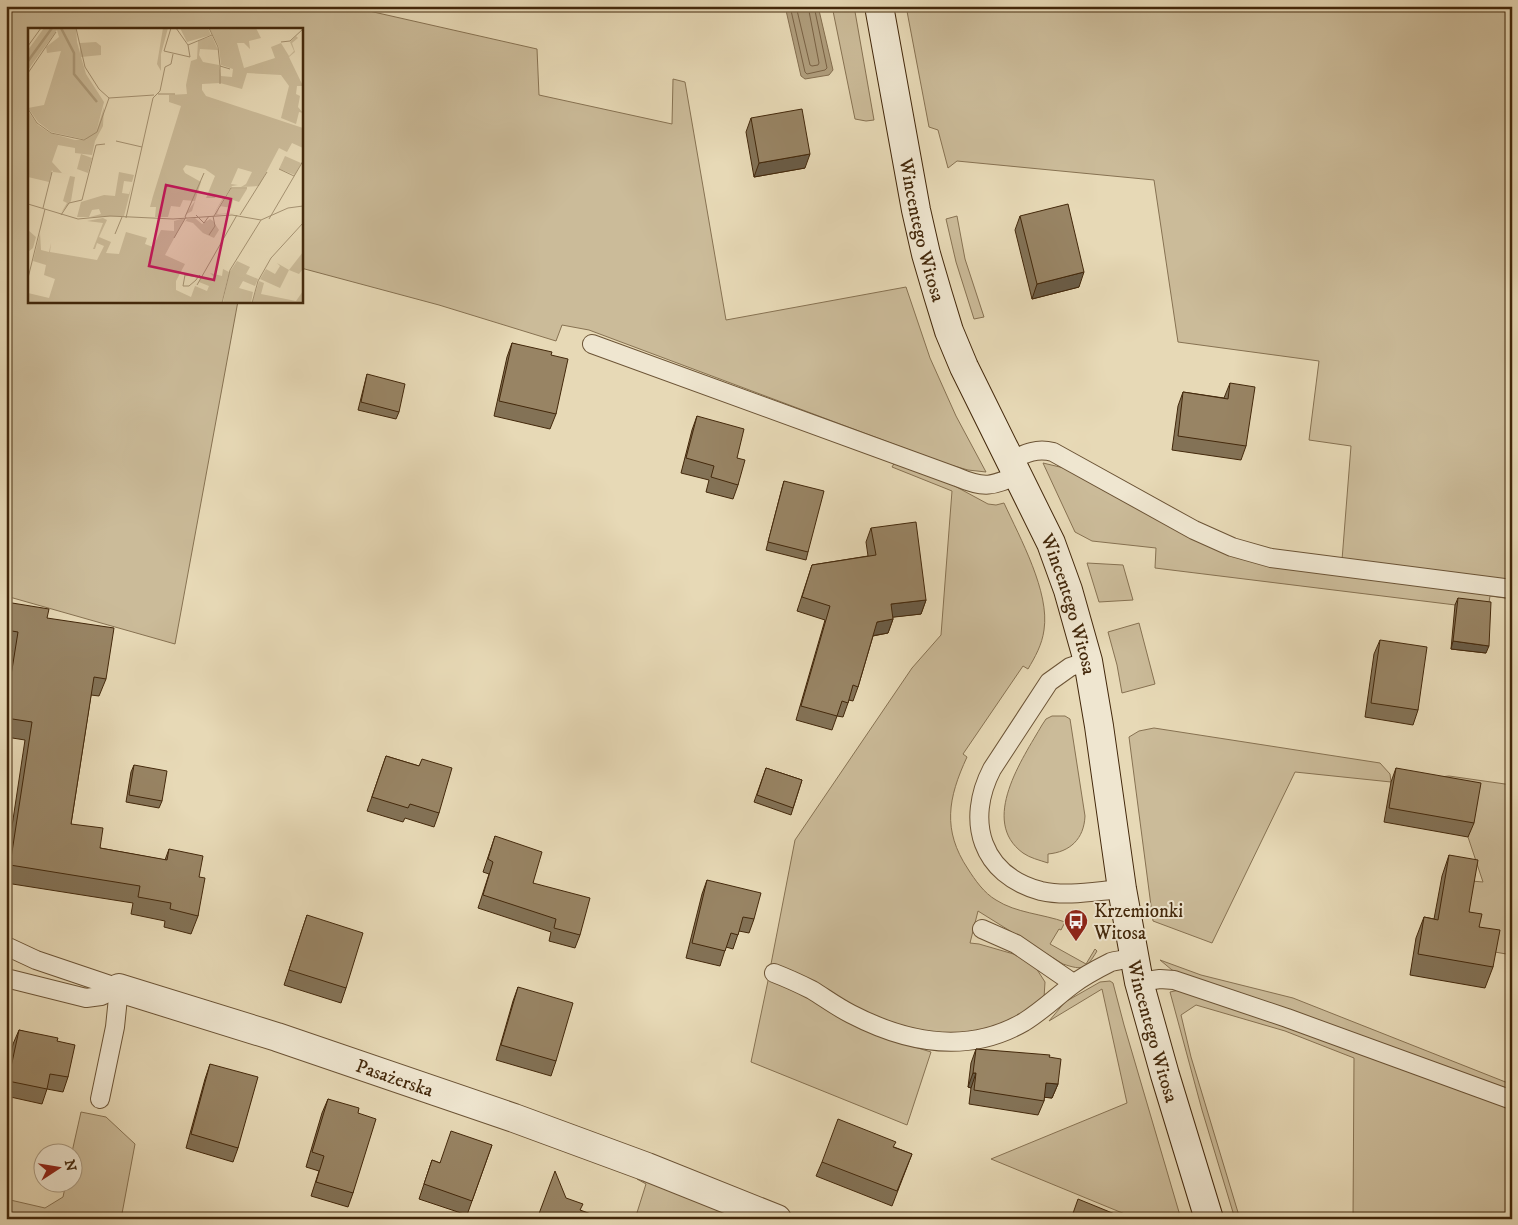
<svg xmlns="http://www.w3.org/2000/svg" width="1518" height="1225" font-family="'IM FELL DW Pica',serif">
  <style>
    .green { fill: #cbbb99; stroke: #877252 }
    .water { fill: #af9d7c; stroke: #846e4f }
    .lines { fill: none; stroke-linecap: round; stroke-linejoin: round }
    .shore { stroke: #796244; stroke-width: 1 }
    .lane-casing { stroke: #6c5436; stroke-width: 20 }
    .street-casing { stroke: #6c5436; stroke-width: 30 }
    .secondary-casing { stroke: #43280b; stroke-width: 30 }
    .lane { stroke: #efe6d0; stroke-width: 18 }
    .street { stroke: #efe6d0; stroke-width: 28 }
    .secondary { stroke: #efe6d0; stroke-width: 28 }
    .wall { fill: #837256; stroke: #43280b }
    .shaded-wall { fill: #6a5c46; stroke: #43280b }
    .building { fill: #988464; stroke: #43280b }
    .labels { text-anchor: middle; stroke-width: 4; stroke-linejoin: round; paint-order: stroke }
    .street-label { font-size: 19px; fill: #43280b; stroke: #efe6d0 }
    .poi-label { font-size: 19px; fill: #43280b; stroke: #efe6d0; text-anchor: start }
    .inset-river { fill: none; stroke: #af9d7c; stroke-width: 2.5 }
    .inset-road { fill: none; stroke: #a59272; stroke-width: 1 }
    .view { fill: #c2185b; fill-opacity: 0.15; stroke: #c2185b; stroke-width: 2.5 }
    .inset-edge { fill: none; stroke: #43280b; stroke-width: 2.5 }
  </style>
  <rect width="100%" height="100%" fill="#e7d9b6"/>
  <filter id="stains"><feTurbulence type="fractalNoise" baseFrequency=".004" numOctaves="4"/><feColorMatrix values="0 0 0 0 .2 0 0 0 0 .09 0 0 0 0 .02 0 0 0 .5 -.17"/></filter>
  <radialGradient id="worn" r=".72"><stop offset=".6" stop-color="#630" stop-opacity="0"/><stop offset="1" stop-color="#630" stop-opacity=".3"/></radialGradient>
  <g class="green">
    <path d="M 6,6 L 347,6 L 537,49 L 539,95 L 672,124 L 673,79 L 685,82 L 726,320 L 906,287 L 930,358 L 956,416 L 986,472 L 968,470 L 947,464 L 589,330 L 562,325 L 556,341 L 439,305 L 301,268 L 301,29 L 29,29 L 29,301 L 238,301 L 175,644 L 6,596 Z"/>
    <path d="M 832,6 L 854,6 L 874,120 L 866,121 L 855,119 Z"/>
    <path d="M 906,6 L 1512,6 L 1512,582 L 1342,560 L 1351,446 L 1309,440 L 1319,361 L 1178,342 L 1154,180 L 957,161 L 948,168 L 938,130 L 929,127 Z"/>
    <path d="M 957,216 L 965,259 L 984,317 L 974,319 L 956,262 L 946,219 Z"/>
    <path d="M 895,462 L 951,484 L 988,504 L 996,505 L 1004,503 C 1020,538 1050,592 1044,630 C 1042,645 1035,657 1028,669 L 1023,666 L 963,754 L 967,757 C 948,798 942,830 968,869 C 975,880 984,893 996,900 C 1016,913 1043,914 1065,922 L 1061,930 L 1059,929 L 1050,944 L 1086,964 L 1095,949 L 1097,951 C 1086,969 1084,971 1063,964 L 978,911 L 970,943 L 979,944 L 1017,955 L 1036,968 L 1045,982 L 1044,998 L 1028,1010 L 1003,1024 L 979,1032 L 938,1036 L 881,1022 L 798,976 L 771,964 L 795,840 L 912,668 L 941,635 L 952,491 L 892,467 Z"/>
    <path d="M 1043,463 L 1064,468 L 1191,537 L 1512,593 L 1512,599 L 1490,596 L 1488,609 L 1155,568 L 1156,548 L 1092,541 L 1075,532 Z"/>
    <path d="M 1087,563 L 1123,565 L 1133,600 L 1099,602 Z"/>
    <path d="M 1139,623 L 1155,684 L 1122,693 L 1117,665 L 1108,632 Z"/>
    <path d="M 1052,716 L 1065,716 L 1070,719 L 1085,816 C 1084,839 1070,852 1048,854 L 1048,863 C 1039,860 1030,858 1023,853 C 979,821 1023,758 1042,725 L 1046,719 Z"/>
    <path d="M 1154,728 L 1380,763 L 1390,774 L 1391,782 L 1295,772 L 1212,943 L 1153,921 L 1129,737 L 1139,731 Z"/>
    <path d="M 1449,776 L 1512,785 L 1512,955 L 1472,948 L 1462,933 L 1471,881 L 1483,882 L 1468,837 L 1476,797 L 1440,777 Z"/>
    <path d="M 1160,960 L 1201,975 L 1293,998 L 1508,1083 L 1512,1068 L 1512,1092 L 1172,970 Z"/>
    <path d="M 769,976 L 895,1041 L 931,1052 L 907,1125 L 751,1062 Z"/>
    <path d="M 1110,981 L 1113,983 L 1124,1025 L 1181,1219 L 1137,1219 L 991,1159 L 1127,1103 L 1102,989 L 1049,1021 L 1065,1002 L 1100,982 Z"/>
    <path d="M 1179,990 L 1285,1024 L 1512,1109 L 1512,1219 L 1353,1219 L 1354,1058 L 1285,1031 L 1196,1005 L 1181,1015 L 1191,1057 L 1240,1219 L 1235,1219 L 1202,1110 L 1170,992 Z"/>
    <path d="M 81,1112 L 106,1117 L 135,1144 L 121,1219 L 6,1219 L 6,1199 L 45,1208 L 63,1197 L 66,1183 L 72,1182 L 72,1152 Z"/>
    <path d="M 646,1178 L 750,1219 L 635,1219 L 646,1184 L 637,1179 Z"/>
  </g>
  <path class="water" d="M 785,6 L 818,6 L 833,70 L 829,75 L 805,79 L 801,76 Z"/>
  <g class="lines">
    <g class="shore">
      <path d="M 790,6 L 805,72 L 807,74 L 825,70 L 827,68 L 814,6"/>
      <path d="M 796,6 L 810,65 L 812,66 L 818,65 L 819,63 L 808,6"/>
    </g>
    <g class="lane-casing">
      <g id="lane">
        <path d="M 592,344 L 957,477 C 985,489 992,486 1018,475"/>
        <path d="M 1011,460 C 1026,453 1037,448 1053,452 L 1194,530 L 1232,547 L 1271,558 L 1512,589"/>
        <path d="M 1088,661 L 1070,667 L 1049,682 L 992,769 C 965,821 981,875 1041,891 C 1067,897 1096,891 1122,889"/>
        <path d="M 982,929 L 1016,944 L 1073,983"/>
        <path d="M 6,946 L 36,960 L 119,988"/>
        <path d="M 774,973 C 787,978 800,984 812,990 C 825,998 837,1007 851,1014 C 907,1043 967,1055 1024,1022 C 1042,1011 1056,997 1072,985 C 1081,978 1101,967 1111,962 C 1118,960 1127,959 1134,958"/>
        <path d="M 6,978 L 86,998 L 101,996 L 119,988"/>
        <path d="M 1139,982 L 1160,979 L 1174,980 L 1287,1018 L 1512,1100"/>
        <path d="M 100,1099 L 115,1027 L 119,988"/>
      </g>
    </g>
    <g class="street-casing">
      <g id="street">
        <path id="s1" d="M 119,988 L 277,1037 L 514,1118 L 647,1167 L 777,1219"/>
      </g>
    </g>
    <g class="secondary-casing">
      <g id="secondary">
        <path id="s2" d="M 879,6 L 916,210 L 926,254 L 938,295 L 949,331 L 964,367 L 1051,543 L 1068,590 L 1088,661 L 1099,726 L 1122,889 L 1139,982 L 1165,1075 L 1209,1219"/>
      </g>
    </g>
    <use href="#lane" class="lane"/>
    <use href="#street" class="street"/>
    <use href="#secondary" class="secondary"/>
  </g>
  <g class="wall">
    <path d="M 751,118 L 805,168 L 754,177 L 746,132 Z"/>
    <path d="M 1020,216 L 1079,287 L 1032,299 L 1015,230 Z"/>
    <path d="M 512,343 L 551,355 L 556,414 L 550,429 L 494,416 L 507,357 Z"/>
    <path d="M 367,374 L 399,412 L 396,419 L 358,410 Z"/>
    <path d="M 1230,383 L 1246,446 L 1241,460 L 1172,450 L 1178,406 L 1183,392 L 1224,398 Z"/>
    <path d="M 697,416 L 737,458 L 738,485 L 733,499 L 706,492 L 709,480 L 681,473 L 692,430 Z"/>
    <path d="M 784,481 L 808,552 L 806,560 L 766,550 L 782,488 Z"/>
    <path d="M 871,528 L 926,600 L 921,614 L 892,617 L 893,619 L 888,633 L 873,636 L 858,687 L 853,701 L 849,700 L 843,717 L 837,716 L 832,730 L 796,720 L 825,620 L 797,611 L 812,565 L 868,556 L 866,542 Z"/>
    <path d="M 1458,598 L 1486,653 L 1451,649 L 1455,605 Z"/>
    <path d="M 6,602 L 47,618 L 106,679 L 99,696 L 91,695 L 71,824 L 100,848 L 165,860 L 169,849 L 199,877 L 198,916 L 191,934 L 164,927 L 165,921 L 131,914 L 133,903 L 6,883 L 6,866 L 25,740 L 6,737 L 6,684 L 12,650 L 6,649 Z"/>
    <path d="M 1380,640 L 1418,710 L 1413,725 L 1365,717 L 1374,654 Z"/>
    <path d="M 386,756 L 419,766 L 439,813 L 434,827 L 405,818 L 403,822 L 367,811 Z"/>
    <path d="M 134,765 L 162,801 L 159,808 L 126,802 L 131,772 Z"/>
    <path d="M 766,768 L 802,780 L 791,815 L 754,802 Z"/>
    <path d="M 1396,768 L 1474,823 L 1468,837 L 1384,822 L 1391,782 Z"/>
    <path d="M 495,836 L 533,883 L 580,935 L 575,948 L 549,941 L 551,932 L 478,908 L 489,874 L 483,872 Z"/>
    <path d="M 1449,855 L 1469,912 L 1479,927 L 1493,967 L 1485,988 L 1410,975 L 1416,938 L 1424,917 L 1434,919 L 1442,876 Z"/>
    <path d="M 707,880 L 754,919 L 749,933 L 739,931 L 733,949 L 726,947 L 720,966 L 686,958 L 702,894 Z"/>
    <path d="M 307,915 L 346,988 L 341,1003 L 284,985 Z"/>
    <path d="M 518,987 L 556,1061 L 551,1076 L 496,1060 L 513,1001 Z"/>
    <path d="M 19,1030 L 57,1041 L 68,1077 L 63,1092 L 47,1089 L 42,1104 L 6,1096 L 6,1080 L 13,1044 Z"/>
    <path d="M 976,1049 L 1049,1057 L 1058,1084 L 1052,1098 L 1044,1097 L 1044,1101 L 1038,1115 L 969,1104 L 971,1088 L 968,1087 L 971,1063 Z"/>
    <path d="M 210,1064 L 238,1148 L 233,1162 L 186,1148 L 205,1079 Z"/>
    <path d="M 328,1099 L 358,1113 L 353,1193 L 348,1207 L 311,1196 L 319,1171 L 306,1167 L 322,1113 Z"/>
    <path d="M 492,1145 L 467,1215 L 419,1199 L 432,1160 L 440,1163 Z"/>
    <path d="M 894,1147 L 912,1154 L 892,1206 L 816,1176 L 822,1162 Z"/>
  </g>
  <g class="shaded-wall">
    <path d="M 810,154 L 805,168 L 754,177 L 759,163 Z"/>
    <path d="M 1084,272 L 1079,287 L 1032,299 L 1037,284 Z"/>
    <path d="M 926,600 L 921,614 L 886,618 L 891,604 Z"/>
    <path d="M 893,619 L 888,633 L 871,636 L 877,622 Z"/>
    <path d="M 1453,641 L 1489,646 L 1486,653 L 1451,649 Z"/>
    <path d="M 973,1073 L 976,1073 L 971,1088 L 968,1087 Z"/>
    <path d="M 1046,1083 L 1058,1084 L 1052,1098 L 1041,1097 Z"/>
  </g>
  <g class="building">
    <path d="M 802,109 L 810,154 L 759,163 L 751,118 Z"/>
    <path d="M 1068,204 L 1084,272 L 1037,284 L 1020,216 Z"/>
    <path d="M 512,343 L 552,352 L 551,355 L 568,359 L 556,414 L 499,401 Z"/>
    <path d="M 367,374 L 405,384 L 399,412 L 361,402 Z"/>
    <path d="M 1230,383 L 1255,387 L 1246,446 L 1178,436 L 1183,392 L 1228,399 Z"/>
    <path d="M 697,416 L 744,429 L 737,458 L 745,460 L 738,485 L 711,477 L 714,466 L 686,458 Z"/>
    <path d="M 784,481 L 824,491 L 808,552 L 768,542 Z"/>
    <path d="M 916,522 L 926,600 L 891,604 L 893,619 L 877,622 L 858,687 L 853,685 L 848,703 L 842,701 L 837,716 L 801,706 L 830,606 L 802,597 L 812,565 L 876,555 L 871,528 Z"/>
    <path d="M 1458,598 L 1491,602 L 1489,646 L 1453,641 Z"/>
    <path d="M 6,602 L 49,609 L 47,618 L 114,628 L 106,679 L 94,677 L 71,824 L 103,828 L 100,848 L 167,860 L 169,849 L 203,856 L 199,877 L 205,878 L 198,916 L 170,909 L 171,903 L 138,897 L 140,886 L 10,865 L 32,722 L 6,718 L 6,707 L 18,632 L 6,630 Z"/>
    <path d="M 1380,640 L 1427,647 L 1418,710 L 1371,703 Z"/>
    <path d="M 386,756 L 419,766 L 422,759 L 452,768 L 439,813 L 410,804 L 408,808 L 372,797 Z"/>
    <path d="M 134,765 L 167,771 L 162,801 L 129,795 Z"/>
    <path d="M 766,768 L 802,780 L 793,808 L 757,795 Z"/>
    <path d="M 1396,768 L 1481,783 L 1474,823 L 1389,808 Z"/>
    <path d="M 495,836 L 542,852 L 533,883 L 590,898 L 580,935 L 554,928 L 556,919 L 483,895 L 493,862 L 488,859 Z"/>
    <path d="M 1449,855 L 1478,860 L 1469,912 L 1482,914 L 1479,927 L 1500,930 L 1493,967 L 1418,954 L 1424,917 L 1438,920 Z"/>
    <path d="M 707,880 L 761,893 L 754,919 L 743,917 L 738,935 L 731,933 L 725,951 L 692,943 Z"/>
    <path d="M 307,915 L 363,933 L 346,988 L 289,970 Z"/>
    <path d="M 518,987 L 573,1003 L 556,1061 L 501,1045 Z"/>
    <path d="M 19,1030 L 58,1038 L 57,1041 L 75,1045 L 68,1077 L 50,1074 L 47,1089 L 8,1081 Z"/>
    <path d="M 976,1049 L 1050,1055 L 1049,1057 L 1061,1059 L 1058,1084 L 1046,1083 L 1044,1101 L 974,1090 L 976,1073 L 973,1073 Z"/>
    <path d="M 210,1064 L 258,1077 L 238,1148 L 191,1134 Z"/>
    <path d="M 328,1099 L 359,1108 L 358,1113 L 376,1119 L 353,1193 L 316,1182 L 324,1156 L 312,1152 Z"/>
    <path d="M 838,1119 L 896,1142 L 893,1147 L 912,1154 L 897,1191 L 822,1162 Z"/>
    <path d="M 451,1131 L 492,1145 L 472,1201 L 424,1184 L 432,1160 L 440,1163 Z"/>
    <path d="M 555,1171 L 566,1198 L 583,1204 L 580,1210 L 605,1219 L 537,1219 Z"/>
    <path d="M 1078,1199 L 1127,1219 L 1071,1219 Z"/>
  </g>
  <defs>
    <g id="bus-pin" transform="scale(1.25)"><path d="M0 17L-7.5 6A9.5 9.5 0 1 1 7.5 6Z" fill="#8f2418" stroke="#efe6d0"/><path d="M-5-6H5V4H4V6H2V4H-2V6H-4V4H-5ZM-3.5-4V0h7V-4ZM-3.5 1.2v1.5H-2V1.2ZM2 1.2v1.5H3.5V1.2Z" fill="#fff"/></g>
  </defs>
  <g fill-rule="evenodd">
    <use href="#bus-pin" x="1076" y="921"/>
  </g>
  <g class="labels">
    <g class="street-label">
      <text dy="7" stroke="none"><textPath href="#s2" startOffset="228">Wincentego Witosa</textPath></text>
      <text dy="7" stroke="none"><textPath href="#s2" startOffset="632">Wincentego Witosa</textPath></text>
      <text dy="7" stroke="none"><textPath href="#s2" startOffset="1068">Wincentego Witosa</textPath></text>
      <text dy="7" stroke="none"><textPath href="#s1" startOffset="290">Pasażerska</textPath></text>
    </g>
    <g class="poi-label">
      <text x="1094" y="917">Krzemionki<tspan x="1094" dy="22">Witosa</tspan></text>
    </g>
  </g>
  <g transform="translate(28 28)">
    <rect width="275" height="275" fill="#e7d9b6"/>
    <path d="M 16,0 L 48,0 L 49,14 L 52,25 L 52,15 L 68,14 L 73,18 L 73,27 L 53,29 L 58,46 L 76,74 L 68,105 L 76,79 L 75,98 L 67,113 L 64,127 L 47,125 L 47,120 L 30,117 L 24,134 L 34,145 L 42,146 L 25,144 L 24,142 L 21,154 L 0,149 L 0,83 L 10,97 L 22,105 L 47,112 L 59,112 L 23,104 L 10,94 L 0,80 L 16,77 L 33,23 L 19,25 L 18,19 L 31,9 L 29,2 L 0,42 L 0,22 ZM 135,0 L 140,0 L 133,26 L 133,43 L 129,36 ZM 152,0 L 180,0 L 183,7 L 159,14 ZM 181,0 L 228,0 L 233,10 L 221,13 L 222,21 L 216,15 L 209,15 L 216,40 L 247,30 L 243,19 L 253,15 L 261,28 L 266,23 L 262,14 L 268,8 L 270,10 L 264,15 L 267,24 L 261,29 L 275,58 L 269,58 L 268,66 L 272,68 L 270,79 L 275,85 L 271,84 L 268,96 L 253,90 L 261,58 L 253,47 L 219,45 L 214,61 L 192,55 L 174,56 L 174,62 L 178,68 L 275,100 L 275,120 L 264,115 L 259,124 L 251,120 L 231,158 L 213,159 L 218,156 L 224,144 L 210,140 L 203,156 L 210,157 L 204,158 L 185,187 L 195,170 L 189,167 L 187,170 L 178,170 L 187,148 L 177,141 L 158,137 L 155,141 L 157,145 L 173,154 L 164,183 L 157,187 L 167,173 L 155,172 L 152,179 L 143,178 L 140,189 L 127,189 L 128,179 L 122,179 L 125,168 L 153,78 L 141,74 L 141,67 L 159,66 L 158,57 L 163,33 L 169,31 L 170,13 L 184,8 L 190,22 L 172,21 L 171,27 L 175,34 L 191,37 L 193,48 L 204,49 L 205,41 L 193,37 L 191,19 ZM 53,126 L 64,130 L 60,145 L 49,141 ZM 257,128 L 273,135 L 267,147 L 251,141 ZM 91,144 L 106,147 L 104,154 L 96,153 L 94,165 L 101,166 L 104,157 L 96,188 L 62,189 L 73,186 L 71,181 L 64,182 L 61,189 L 49,189 L 53,174 L 76,167 L 87,168 ZM 42,148 L 47,149 L 43,173 L 33,185 L 39,175 L 35,173 ZM 203,161 L 219,161 L 211,174 L 205,172 L 203,180 L 192,178 L 189,186 L 208,185 L 187,187 ZM 75,190 L 79,192 L 71,209 L 83,214 L 78,225 L 91,226 L 98,204 L 119,210 L 117,216 L 125,219 L 133,202 L 146,203 L 146,193 L 157,190 L 137,227 L 157,236 L 148,253 L 148,262 L 163,269 L 167,258 L 179,263 L 181,258 L 171,254 L 173,249 L 184,253 L 186,249 L 182,245 L 194,248 L 195,241 L 201,244 L 194,274 L 0,275 L 0,265 L 21,270 L 27,251 L 16,247 L 18,237 L 5,233 L 12,205 L 13,222 L 21,224 L 23,215 L 22,224 L 69,232 L 76,218 L 69,215 L 67,221 L 65,221 L 75,195 L 59,193 ZM 167,190 L 174,196 L 182,191 L 185,193 L 191,202 L 186,210 L 175,205 L 165,195 L 158,193 L 156,195 L 159,191 ZM 0,202 L 8,209 L 5,220 L 0,224 ZM 275,224 L 275,241 L 271,246 L 261,242 ZM 209,233 L 222,239 L 218,246 L 230,251 L 227,258 L 215,253 L 211,260 L 225,264 L 223,275 L 195,275 L 201,245 ZM 249,235 L 261,242 L 252,260 L 232,251 L 238,241 L 247,246 L 252,238 ZM 231,253 L 236,255 L 233,266 L 268,273 L 275,263 L 275,275 L 224,275 Z" fill="#cbbb99"/>
    <path class="inset-river" d="M 33,0 L 46,25 L 46,46 L 69,74M 0,33 L 24,0"/>
    <path class="inset-road" d="M 48,0 L 57,39 L 71,61 L 81,70M 143,0 L 136,23 L 162,29 L 160,17 L 148,0M 181,0 L 190,19 L 192,38M 253,14 L 262,13 L 275,1M 160,17 L 184,7M 0,18 L 13,0M 0,45 L 28,4M 192,56 L 192,38 L 202,41M 130,66 L 147,66M 81,70 L 126,67M 0,81 L 9,95 L 23,105 L 56,112 L 69,104 L 81,70M 88,113 L 114,119M 251,141 L 266,148M 0,176 L 50,191 L 82,188 L 145,191 L 204,187 L 233,192 L 260,180 L 275,178M 15,180 L 24,144M 33,187 L 41,175 L 54,172 L 68,117 L 77,116M 168,187 L 176,195 L 181,188M 212,187 L 239,144M 186,188 L 203,160 L 219,160M 157,189 L 176,145M 98,190 L 125,70 L 132,63 L 137,39 L 143,36 L 145,26M 241,191 L 275,133M 87,206 L 94,189M 181,207 L 187,198 L 185,188M 146,210 L 158,189M 170,249 L 157,247 L 155,258 L 161,258 L 168,252 L 170,249 L 172,247M 0,250 L 17,181M 169,257 L 209,187M 194,275 L 202,242 L 233,192M 224,275 L 230,253 L 243,230 L 275,195"/>
    <path class="view" d="M 138,157 L 203,171 L 186,252 L 121,238 Z"/>
    <rect width="275" height="275" class="inset-edge"/>
  </g>
  <rect width="1518" height="1225" fill="none" stroke="#e7d9b6" stroke-width="25"/>
  <rect x="8" y="8" width="1503" height="1210" fill="none" stroke="#43280b" stroke-width="2.5"/>
  <rect x="12" y="12" width="1493" height="1200" fill="none" stroke="#43280b"/>
  <g transform="translate(58 1168) rotate(78)"><circle r="24" fill="#efe6d0" stroke="#aa9a81"/>
  <path d="M0-4L9 19L0 12L-9 19Z" fill="#8f2418"/>
  <text y="-8" font-size="14" font-weight="bold" text-anchor="middle" fill="#43280b">N</text>
  </g>
  <rect width="100%" height="100%" filter="url(#stains)"/>
  <rect width="100%" height="100%" fill="url(#worn)"/>
</svg>
